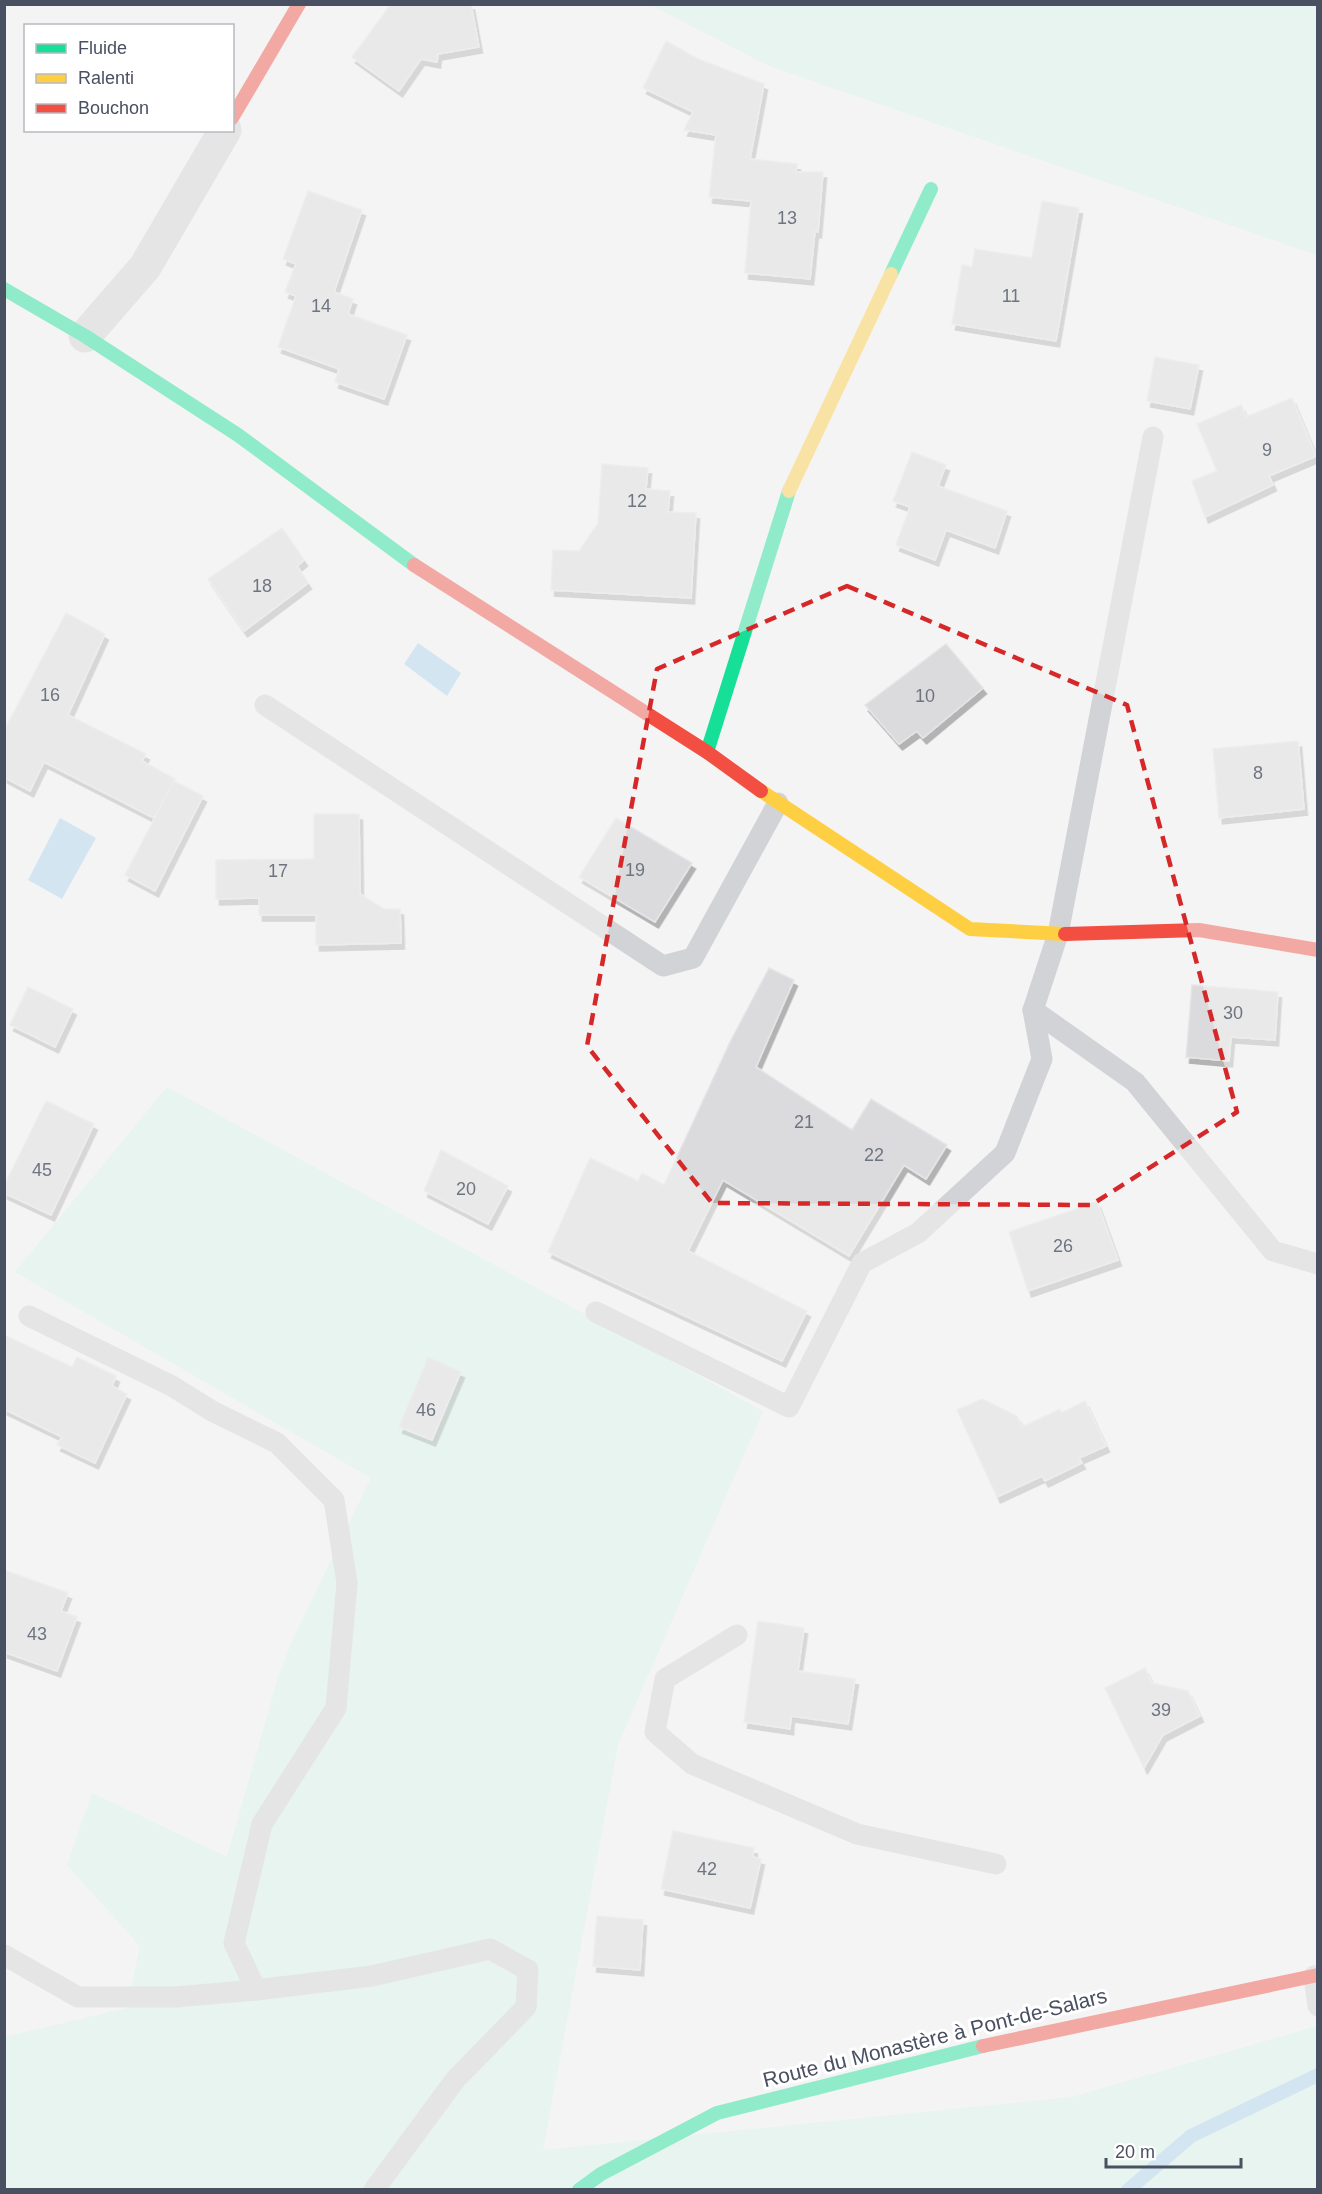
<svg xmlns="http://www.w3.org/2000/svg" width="1322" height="2194" font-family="Arial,sans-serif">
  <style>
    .green { fill: #d8f3e8 }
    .water { fill: #add3f0 }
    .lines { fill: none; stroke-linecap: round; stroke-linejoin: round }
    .stream { stroke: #add3f0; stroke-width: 14 }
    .building { fill: #dbdbdd; stroke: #e5e5e7; stroke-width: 1.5; filter: url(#shadow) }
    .lane { stroke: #d2d3d6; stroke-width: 21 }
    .street { stroke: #d2d3d6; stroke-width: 33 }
    .fast { stroke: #16e098; stroke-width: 14 }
    .slow { stroke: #ffcf43; stroke-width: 14 }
    .jam { stroke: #f24e42; stroke-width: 14 }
    .marked { fill: none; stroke: #d62828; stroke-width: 4.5; stroke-dasharray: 12 8; stroke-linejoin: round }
    .labels { text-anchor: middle; stroke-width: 6; stroke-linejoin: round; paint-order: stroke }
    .number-label { font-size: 18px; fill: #6f7481 }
    .street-label { font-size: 21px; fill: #495061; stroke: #fff }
  </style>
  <defs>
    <filter id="shadow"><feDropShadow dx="3.5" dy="6" stdDeviation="0" flood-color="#0004"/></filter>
  </defs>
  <rect width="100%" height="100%" fill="#f4f4f4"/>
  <g class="green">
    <path d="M 651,5 L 1317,5 L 1317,255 L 769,66 Z"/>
    <path d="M 167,1087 L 763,1411 L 618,1745 L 543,2150 L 1072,2097 L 1317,2026 L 1317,2189 L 5,2189 L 4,2037 L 127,2008 L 140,1946 L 67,1865 L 92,1793 L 227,1857 L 278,1678 L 292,1641 L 371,1478 L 15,1272 Z"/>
  </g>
  <g class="water">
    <path d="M 418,643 L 461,673 L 447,696 L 404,664 Z"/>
    <path d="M 60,818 L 96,838 L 62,899 L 28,880 Z"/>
  </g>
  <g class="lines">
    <path class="stream" d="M 1128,2190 L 1191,2136 L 1318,2075"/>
  </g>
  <g class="building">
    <path d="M 391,4 L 471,4 L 479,47 L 438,54 L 437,62 L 421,59 L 399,91 L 352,57 Z"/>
    <path d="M 666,41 L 698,59 L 764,84 L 750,159 L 797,164 L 796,172 L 823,172 L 818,232 L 815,231 L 810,279 L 745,273 L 751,201 L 709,197 L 716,135 L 684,130 L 693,112 L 643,88 Z"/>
    <path d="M 308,191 L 362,210 L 334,292 L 353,299 L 348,314 L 407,335 L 384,399 L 335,382 L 339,369 L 278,347 L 296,296 L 285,292 L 296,264 L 283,259 Z"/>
    <path d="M 1042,201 L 1079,208 L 1056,341 L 952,324 L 962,265 L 972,267 L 975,249 L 1032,258 Z"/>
    <path d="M 1155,357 L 1199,365 L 1190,409 L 1147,401 Z"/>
    <path d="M 1292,398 L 1316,456 L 1269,476 L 1273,485 L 1205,517 L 1192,481 L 1217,471 L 1197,424 L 1241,405 L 1246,417 Z"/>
    <path d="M 912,452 L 946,465 L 938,486 L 1007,511 L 995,548 L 946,530 L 935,560 L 896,545 L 910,507 L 893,501 Z"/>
    <path d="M 602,464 L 648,468 L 646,489 L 670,491 L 668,512 L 696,513 L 691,598 L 551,590 L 553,550 L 579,551 L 598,523 Z"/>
    <path d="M 282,528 L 304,560 L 297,566 L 308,583 L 244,631 L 208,579 Z"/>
    <path d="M 66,613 L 105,634 L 68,715 L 146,754 L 142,761 L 175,779 L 154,818 L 44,762 L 30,791 L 4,777 L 4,731 Z"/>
    <path d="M 946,644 L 983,688 L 923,738 L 917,731 L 899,744 L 865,705 Z"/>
    <path d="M 1298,741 L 1304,809 L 1219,818 L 1213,749 Z"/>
    <path d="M 174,781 L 203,796 L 155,891 L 125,875 Z"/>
    <path d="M 314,814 L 359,814 L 360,894 L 384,909 L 400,909 L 401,943 L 316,945 L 316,915 L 259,915 L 259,898 L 216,899 L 216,860 L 314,859 Z"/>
    <path d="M 616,818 L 692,863 L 655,922 L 579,877 Z"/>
    <path d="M 769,968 L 794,980 L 756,1067 L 852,1130 L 871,1099 L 947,1145 L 926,1179 L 904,1165 L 849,1256 L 723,1180 L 688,1251 L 807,1311 L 782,1361 L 548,1252 L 590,1158 L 638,1181 L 642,1173 L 664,1185 L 730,1042 Z"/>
    <path d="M 1192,985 L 1278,992 L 1275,1040 L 1231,1037 L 1229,1061 L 1186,1057 Z"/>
    <path d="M 28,987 L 73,1009 L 55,1047 L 10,1025 Z"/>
    <path d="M 46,1101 L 94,1124 L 51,1215 L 4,1193 L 4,1186 Z"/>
    <path d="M 441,1150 L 508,1186 L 488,1224 L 424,1191 Z"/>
    <path d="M 1097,1202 L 1118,1260 L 1028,1291 L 1009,1232 Z"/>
    <path d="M 4,1335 L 72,1367 L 77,1357 L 116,1376 L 112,1386 L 127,1394 L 95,1463 L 57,1445 L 62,1437 L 4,1409 Z"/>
    <path d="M 428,1357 L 461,1372 L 432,1440 L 399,1427 Z"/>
    <path d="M 982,1399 L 1017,1416 L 1022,1427 L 1060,1409 L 1061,1413 L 1085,1401 L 1106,1446 L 1079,1458 L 1082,1463 L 1045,1481 L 1042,1476 L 997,1497 L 957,1410 Z"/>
    <path d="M 4,1570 L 68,1593 L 61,1611 L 77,1617 L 57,1671 L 4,1652 Z"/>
    <path d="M 758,1621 L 804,1628 L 798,1671 L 855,1679 L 848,1724 L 791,1716 L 790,1729 L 744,1722 Z"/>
    <path d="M 1145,1668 L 1152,1683 L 1188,1691 L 1200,1716 L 1163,1735 L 1144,1768 L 1105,1688 Z"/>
    <path d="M 673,1831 L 754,1848 L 753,1857 L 761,1859 L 750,1908 L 661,1889 Z"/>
    <path d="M 597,1916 L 643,1920 L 640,1970 L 593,1966 Z"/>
  </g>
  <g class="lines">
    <g class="lane">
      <path d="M 265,705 L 663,966 L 693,958 L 778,803"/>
      <path d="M 1033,1010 L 1135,1082 L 1273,1251 L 1318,1264"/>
      <path d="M 596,1312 L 789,1407 L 862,1263 L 918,1233 L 1005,1153 L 1042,1059 L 1033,1010 L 1058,934 L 1153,437"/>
      <path d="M 29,1316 L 172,1386 L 212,1411 L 277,1443 L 334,1500 L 347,1583 L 336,1708 L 262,1824 L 234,1943 L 256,1990 L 372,1976 L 490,1949 L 528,1970 L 526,2007 L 455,2080 L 374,2190"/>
      <path d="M 737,1635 L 665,1679 L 655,1732 L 692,1764 L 857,1834 L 996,1864"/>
      <path d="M 4,1955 L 78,1997 L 175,1997 L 256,1990"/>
      <path d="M 1314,1976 L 1318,2006"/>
    </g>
    <path class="street" d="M 85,336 L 145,267 L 225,130"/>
    <g class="fast">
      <path d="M 891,274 L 931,189"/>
      <path d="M 4,289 L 85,336 L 238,435 L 414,565"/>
      <path d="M 707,752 L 789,491"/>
      <path d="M 579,2190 L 601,2174 L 717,2113 L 983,2046"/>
    </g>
    <g class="slow">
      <path d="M 789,491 L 891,274"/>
      <path d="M 761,791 L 970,929 L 1065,934"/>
    </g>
    <g class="jam">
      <path d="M 232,118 L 299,4"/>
      <path d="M 414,565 L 707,752 L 761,791"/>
      <path d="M 1065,934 L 1199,930 L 1318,950"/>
      <path d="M 983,2046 L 1318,1975"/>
    </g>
  </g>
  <path d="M0 0H1322V2194H0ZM 847,586 L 1127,705 L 1237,1112 L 1091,1205 L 712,1203 L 587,1046 L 657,669 Z" fill="#f4f4f4" fill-opacity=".55" fill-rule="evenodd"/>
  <path class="marked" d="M 847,586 L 1127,705 L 1237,1112 L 1091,1205 L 712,1203 L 587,1046 L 657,669 Z"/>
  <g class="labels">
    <g class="number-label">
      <text x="787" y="224">13</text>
      <text x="1011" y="302">11</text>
      <text x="321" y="312">14</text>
      <text x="1267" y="456">9</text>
      <text x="637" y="507">12</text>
      <text x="262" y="592">18</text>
      <text x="50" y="701">16</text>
      <text x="925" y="702">10</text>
      <text x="1258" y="779">8</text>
      <text x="635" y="876">19</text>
      <text x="278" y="877">17</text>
      <text x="1233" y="1019">30</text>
      <text x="804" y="1128">21</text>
      <text x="874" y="1161">22</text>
      <text x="42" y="1176">45</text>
      <text x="466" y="1195">20</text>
      <text x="1063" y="1252">26</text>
      <text x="426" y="1416">46</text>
      <text x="37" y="1640">43</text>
      <text x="1161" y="1716">39</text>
      <text x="707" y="1875">42</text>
    </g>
    <g class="street-label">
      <text transform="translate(935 2038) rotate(-14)" y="7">Route du Monastère à Pont-de-Salars</text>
    </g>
  </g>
  <rect width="1322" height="2194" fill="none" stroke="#495061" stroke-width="12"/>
  <rect x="24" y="24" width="210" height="108" fill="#ffffff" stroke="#b6b9c0" stroke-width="1.5"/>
  <rect x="36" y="44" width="30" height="9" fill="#16e098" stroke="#b6b9c0" stroke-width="1.5"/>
  <text x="78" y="54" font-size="18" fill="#495061">Fluide</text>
  <rect x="36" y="74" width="30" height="9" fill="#ffcf43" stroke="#b6b9c0" stroke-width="1.5"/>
  <text x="78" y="84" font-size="18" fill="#495061">Ralenti</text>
  <rect x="36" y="104" width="30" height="9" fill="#f24e42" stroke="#b6b9c0" stroke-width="1.5"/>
  <text x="78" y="114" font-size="18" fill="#495061">Bouchon</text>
  <path d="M1106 2158v9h135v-9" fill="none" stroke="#495061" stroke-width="3"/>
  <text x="1115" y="2158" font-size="18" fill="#495061" stroke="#ffffff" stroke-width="4.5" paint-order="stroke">20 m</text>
</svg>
